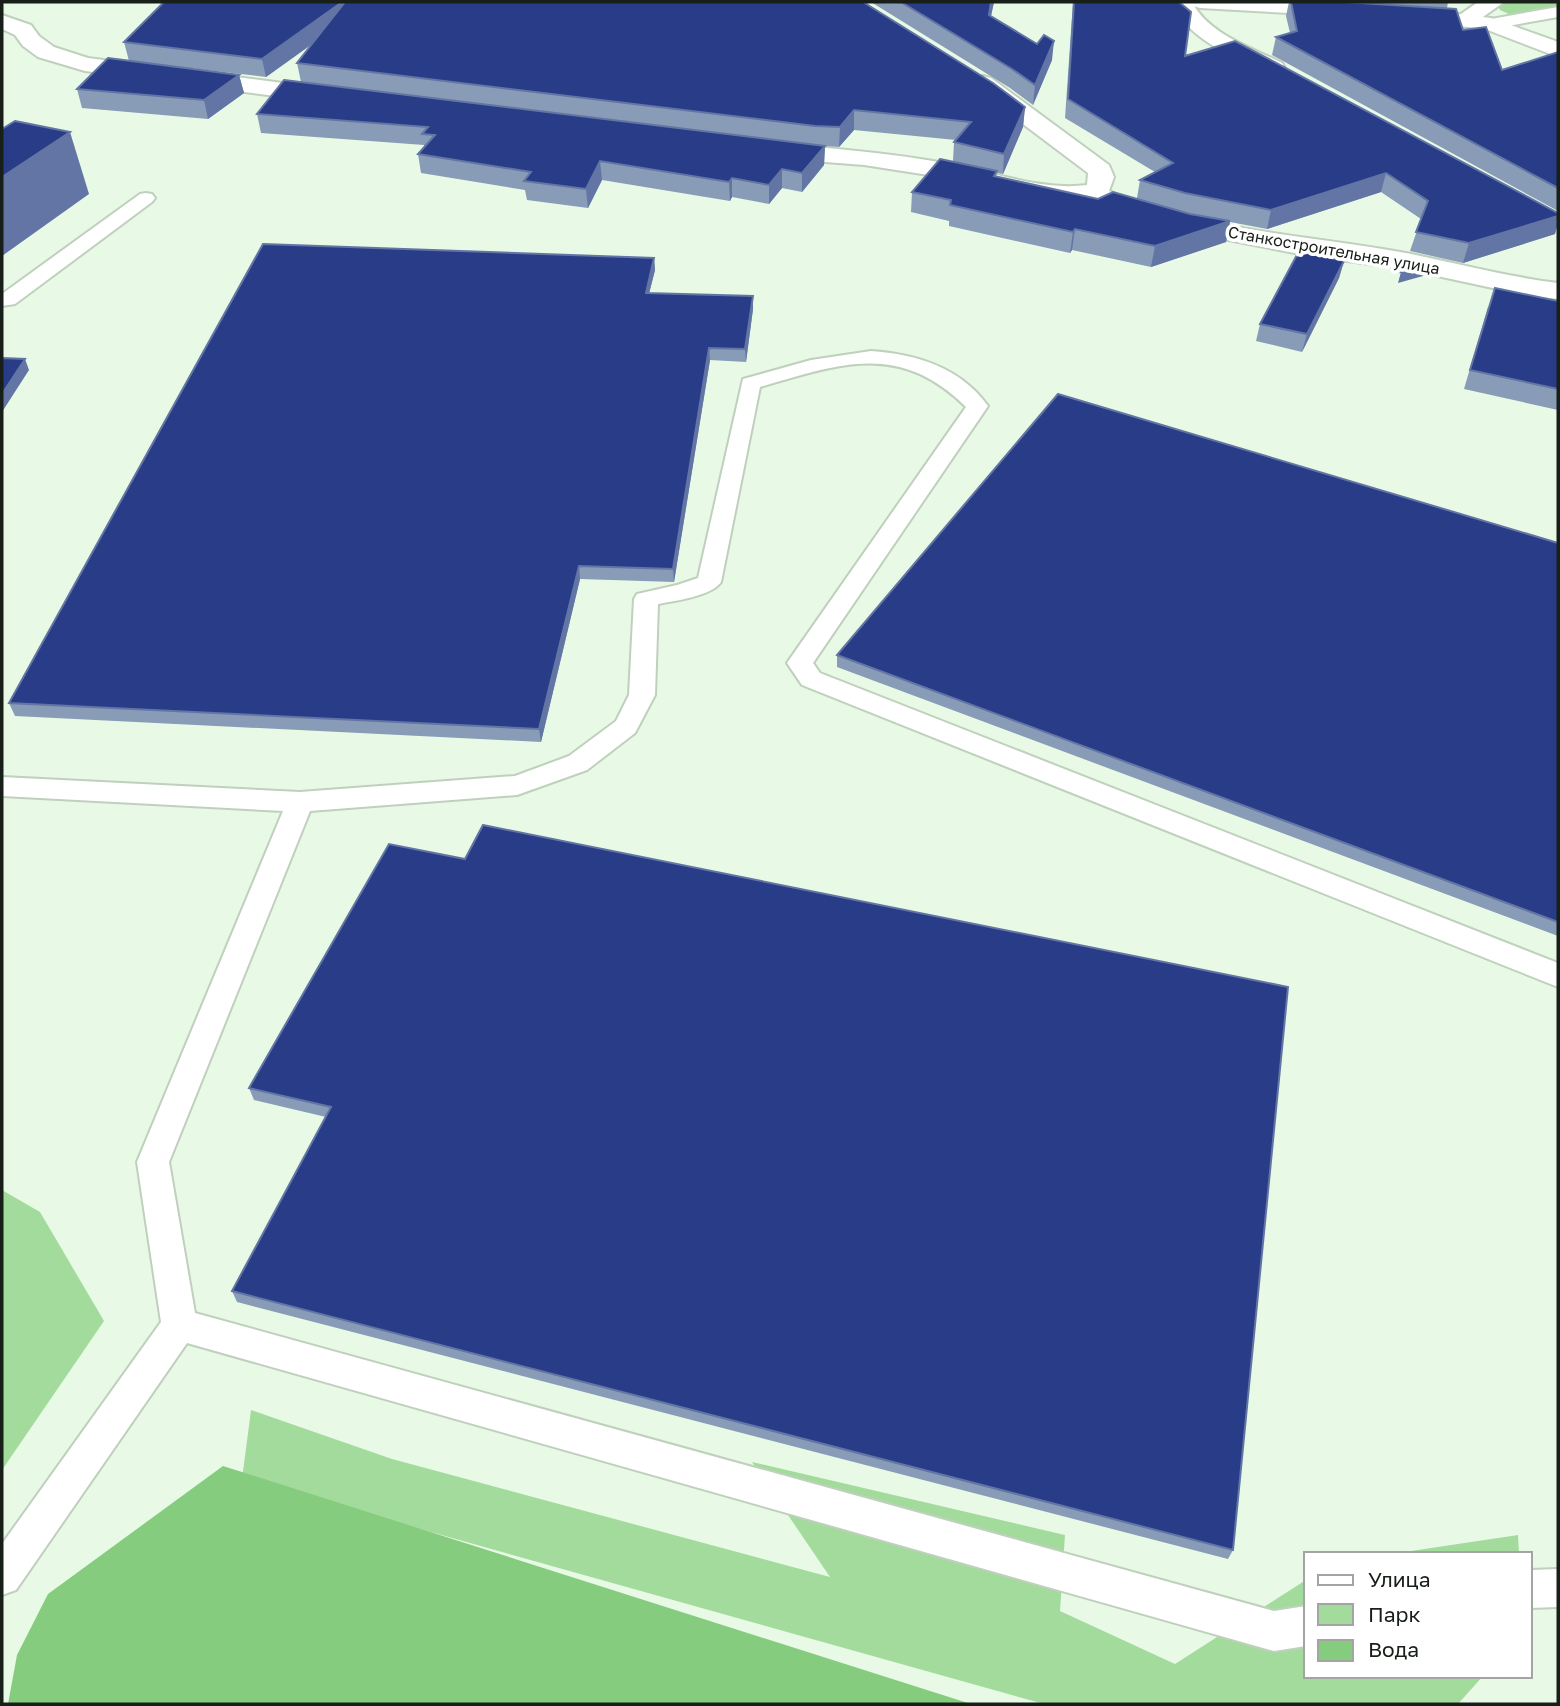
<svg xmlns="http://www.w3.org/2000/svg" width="1560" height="1706" font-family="'Golos Text',sans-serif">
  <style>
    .green { fill: #a3db9d }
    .water { fill: #85cc7e }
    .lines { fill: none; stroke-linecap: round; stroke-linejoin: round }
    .lane-casing { stroke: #bfd0bd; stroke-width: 4 }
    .street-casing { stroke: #bfd0bd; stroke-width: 4 }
    .secondary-casing { stroke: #bfd0bd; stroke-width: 4 }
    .lane { fill: #fff; fill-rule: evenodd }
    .street { fill: #fff; fill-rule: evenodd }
    .secondary { fill: #fff; fill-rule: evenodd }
    .wall { fill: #889bb7 }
    .shaded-wall { fill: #6275a4 }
    .building { fill: #283c88; stroke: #6275a4; stroke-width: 2 }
    .labels { text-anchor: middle; stroke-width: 7; stroke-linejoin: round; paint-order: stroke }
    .far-street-label { font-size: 16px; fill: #181f18; stroke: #fff }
  </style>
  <rect width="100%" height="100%" fill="#e8fae6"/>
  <g class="green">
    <path d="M 1509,2 L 1558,2 L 1558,10 L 1511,15 L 1500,10 L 1498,5 Z"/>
    <path d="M 2,1190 L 40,1212 L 104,1321 L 2,1470 Z"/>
    <path d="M 251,1410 L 392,1459 L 830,1577 L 752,1462 L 1065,1535 L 1060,1611 L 1175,1664 L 1306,1580 L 1306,1676 L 1483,1676 L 1458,1704 L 1044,1704 L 242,1479 Z"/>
    <path d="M 1518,1535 L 1519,1554 L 1391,1554 Z"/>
  </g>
  <path class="water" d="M 223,1466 L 971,1704 L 8,1704 L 17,1655 L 48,1594 Z"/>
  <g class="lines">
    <g class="lane-casing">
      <g id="lane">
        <path d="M 1558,7 L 1558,17 L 1491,29 L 1483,24 L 1491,19 Z"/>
        <path d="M 146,193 L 152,194 L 155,198 L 152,202 L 15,304 L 2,306 L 2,294 L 140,194 Z"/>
        <path d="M 871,351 C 916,354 960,367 988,406 L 813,663 L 820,673 L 1558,963 L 1558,987 L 802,685 L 787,663 L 966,407 C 899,341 840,364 760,387 L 721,582 C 712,596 674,601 658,604 L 655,695 L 635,733 L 587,770 L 517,795 L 310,811 L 169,1162 L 195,1313 L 1274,1611 L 1306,1606 L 1306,1646 L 1274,1651 L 187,1343 L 16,1590 L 2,1595 L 2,1544 L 161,1322 L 137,1162 L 283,811 L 2,796 L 2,777 L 300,792 L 515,776 L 569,756 L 616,721 L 629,695 L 634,599 L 637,594 L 677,585 L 698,578 L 743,379 L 811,360 Z"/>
        <path d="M 1558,1569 L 1558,1607 L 1530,1608 L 1530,1570 Z"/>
      </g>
    </g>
    <g class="street-casing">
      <g id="street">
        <path d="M 1172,2 L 1192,2 C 1208,34 1252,48 1282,63 L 1285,68 L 1282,73 L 1266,73 C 1232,56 1187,39 1172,2 Z"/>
        <path d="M 1478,2 L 1504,2 L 1473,24 L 1457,24 L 1454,19 Z"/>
        <path d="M 2,15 L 31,25 L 39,36 L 54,47 L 88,58 L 329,89 L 337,91 L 341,96 L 337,101 L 329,103 L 85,71 L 38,57 L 23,46 L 15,35 L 2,29 Z"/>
        <path d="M 983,76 L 991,78 L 1109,165 L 1114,177 L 1109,191 C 1203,231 1307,235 1406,253 C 1457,263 1507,277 1558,283 L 1558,299 L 1525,295 L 1405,269 L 1305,255 L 1187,232 L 1119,213 L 1089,201 L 1057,202 L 948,178 L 864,165 L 774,158 L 765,156 L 762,151 L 765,146 L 774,144 C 833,148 892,153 950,164 C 994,172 1042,191 1087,185 L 1088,173 L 975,88 L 972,83 L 975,78 Z"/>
      </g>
    </g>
    <g class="secondary-casing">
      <g id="secondary">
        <path d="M 1189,2 L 1308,2 L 1349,5 L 1352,10 L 1349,15 L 1341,16 L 1200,8 L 1193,6 Z"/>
        <path d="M 1408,8 L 1491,18 L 1558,42 L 1558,57 L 1485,29 L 1400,19 L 1397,14 L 1400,9 Z"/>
      </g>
    </g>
    <use href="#lane" class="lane"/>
    <use href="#street" class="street"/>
    <use href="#secondary" class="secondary"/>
  </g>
  <g class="wall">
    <path d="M 164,2 L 1025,107 L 1023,127 L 1003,174 L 997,173 L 996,177 L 1098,199 L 1137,198 L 1140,180 L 1155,172 L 1065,118 L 1073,2 L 1179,2 L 1185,56 L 1555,234 L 1463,263 L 1410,251 L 1421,219 L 1381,192 L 1267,229 L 1230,222 L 1226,242 L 1151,267 L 1072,250 L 1070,253 L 949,226 L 949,221 L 911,212 L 912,192 L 953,161 L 954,142 L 956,140 L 854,130 L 839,147 L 823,146 L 825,146 L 824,165 L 802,192 L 782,188 L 769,204 L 732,197 L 730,201 L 602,180 L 588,208 L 527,200 L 525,190 L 421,173 L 418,154 L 424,147 L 424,145 L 261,133 L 257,114 L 572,115 L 301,82 L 297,63 L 311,45 L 266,77 L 129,61 L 124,42 Z"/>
    <path d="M 871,2 L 994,2 L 991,16 L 1052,60 L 1033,105 L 1010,88 Z"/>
    <path d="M 1289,2 L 1448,2 L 1447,8 L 1463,30 L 1502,70 L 1558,52 L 1558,211 L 1272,55 L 1276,37 L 1290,33 L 1286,16 Z"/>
    <path d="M 239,75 L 244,93 L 208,119 L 82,108 L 77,89 Z"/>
    <path d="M 654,258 L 655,270 L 649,293 L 753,296 L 753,309 L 746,362 L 710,360 L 674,582 L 580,579 L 541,742 L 15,716 L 9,703 Z"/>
    <path d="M 1344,261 L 1339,278 L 1302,352 L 1256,341 L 1260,324 Z"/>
    <path d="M 1558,301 L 1558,410 L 1464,389 L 1488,307 Z"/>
    <path d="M 1558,543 L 1558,936 L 837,667 L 837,655 Z"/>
    <path d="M 389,844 L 1233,1550 L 1228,1559 L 237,1302 L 232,1291 L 326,1117 L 254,1100 L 249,1088 Z"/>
  </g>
  <g class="shaded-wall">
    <path d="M 342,2 L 350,2 L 352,15 L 266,77 L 262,59 Z"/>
    <path d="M 991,2 L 994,2 L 987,34 L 989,15 Z"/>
    <path d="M 1054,41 L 1052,60 L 1033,105 L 1035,85 Z"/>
    <path d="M 239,75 L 244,93 L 208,119 L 204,100 Z"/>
    <path d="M 1025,107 L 1023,127 L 1003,174 L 1004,154 Z"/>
    <path d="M 854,110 L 854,130 L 839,147 L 840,127 Z"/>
    <path d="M 70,132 L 89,194 L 2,256 L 2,177 Z"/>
    <path d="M 825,146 L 824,165 L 802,192 L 802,173 Z"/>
    <path d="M 600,161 L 602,180 L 588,208 L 586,189 Z"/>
    <path d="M 782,169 L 782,188 L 769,204 L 769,185 Z"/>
    <path d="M 1386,173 L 1381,192 L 1267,229 L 1271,210 Z"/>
    <path d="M 732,178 L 732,197 L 730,201 L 729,182 Z"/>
    <path d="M 1558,216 L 1558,224 L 1555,234 L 1463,263 L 1469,243 Z"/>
    <path d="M 1230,221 L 1226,242 L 1151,267 L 1155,246 Z"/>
    <path d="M 1075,229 L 1072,250 L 1070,253 L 1073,232 Z"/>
    <path d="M 654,258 L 655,270 L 646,306 L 646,293 Z"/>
    <path d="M 1344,261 L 1339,278 L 1302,352 L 1307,334 Z"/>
    <path d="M 1426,264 L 1423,276 L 1398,283 L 1401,272 Z"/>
    <path d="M 753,296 L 753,309 L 746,362 L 745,349 Z"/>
    <path d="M 709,348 L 710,360 L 674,582 L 673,569 Z"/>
    <path d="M 25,359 L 29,370 L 2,412 L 2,394 Z"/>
    <path d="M 579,566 L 580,579 L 541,742 L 539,729 Z"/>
  </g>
  <g class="building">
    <path d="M 164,2 L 342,2 L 262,59 L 124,42 Z"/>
    <path d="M 345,2 L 863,2 L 993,83 L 1025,107 L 1004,154 L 954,142 L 971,122 L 854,110 L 840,127 L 815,126 L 297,63 Z"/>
    <path d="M 901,2 L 991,2 L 989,15 L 1037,44 L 1044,35 L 1054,41 L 1035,85 L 1012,69 Z"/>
    <path d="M 1074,2 L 1179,2 L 1191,12 L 1185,56 L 1235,41 L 1558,213 L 1558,216 L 1469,243 L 1416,232 L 1428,201 L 1386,173 L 1271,210 L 1185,193 L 1140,180 L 1173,163 L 1068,99 Z"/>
    <path d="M 1291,2 L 1344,2 L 1456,9 L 1463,30 L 1486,27 L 1502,70 L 1558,52 L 1558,188 L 1276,37 L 1297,31 Z"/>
    <path d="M 108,58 L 239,75 L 204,100 L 77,89 Z"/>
    <path d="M 284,80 L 825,146 L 802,173 L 782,169 L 769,185 L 732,178 L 729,182 L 600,161 L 586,189 L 524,181 L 531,172 L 418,154 L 435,135 L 422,134 L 428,127 L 257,114 Z"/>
    <path d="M 15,121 L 70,132 L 2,177 L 2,129 Z"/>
    <path d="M 940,159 L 997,171 L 994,176 L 1098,199 L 1113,192 L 1190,214 L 1230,221 L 1155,246 L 1075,229 L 1073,232 L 950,205 L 951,200 L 912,192 Z"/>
    <path d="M 263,244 L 654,258 L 646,293 L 753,296 L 745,349 L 709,348 L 673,569 L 579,566 L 539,729 L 9,703 Z"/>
    <path d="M 1299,251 L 1344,261 L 1307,334 L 1260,324 Z"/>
    <path d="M 1406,260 L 1426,264 L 1401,272 Z"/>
    <path d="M 1495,288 L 1558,301 L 1558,389 L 1470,370 Z"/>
    <path d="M 2,358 L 25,359 L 2,394 Z"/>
    <path d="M 1058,394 L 1558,543 L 1558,922 L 837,655 Z"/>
    <path d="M 483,825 L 1288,987 L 1233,1550 L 232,1291 L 331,1107 L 249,1088 L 389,844 L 465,859 Z"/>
  </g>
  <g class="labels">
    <g class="far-street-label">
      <text transform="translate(1334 250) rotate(10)" y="6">Станкостроительная улица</text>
    </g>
  </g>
  <rect width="1560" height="1706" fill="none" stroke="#181f18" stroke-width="7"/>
  <rect x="1304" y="1552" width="228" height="126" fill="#ffffff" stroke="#a3a5a3" stroke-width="2"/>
  <rect x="1318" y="1575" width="35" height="10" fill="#ffffff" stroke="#a3a5a3" stroke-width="2"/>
  <text x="1368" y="1587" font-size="21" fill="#181f18">Улица</text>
  <rect x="1318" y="1604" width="35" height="21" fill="#a3db9d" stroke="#a3a5a3" stroke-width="2"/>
  <text x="1368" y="1622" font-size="21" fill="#181f18">Парк</text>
  <rect x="1318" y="1640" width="35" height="21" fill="#85cc7e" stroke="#a3a5a3" stroke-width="2"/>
  <text x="1368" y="1657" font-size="21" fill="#181f18">Вода</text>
</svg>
